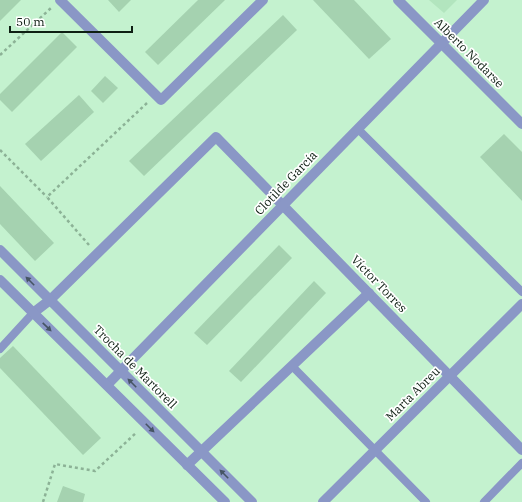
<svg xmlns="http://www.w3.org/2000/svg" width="522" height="502" font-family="'IBM Plex Serif',serif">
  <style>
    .built { fill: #b2e5be }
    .building { fill: #a5d2b0 }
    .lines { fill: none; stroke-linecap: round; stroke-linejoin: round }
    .path { stroke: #8cb296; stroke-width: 2.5; stroke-dasharray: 3 3; stroke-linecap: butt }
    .service { stroke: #8a97c6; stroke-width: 8 }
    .minor { stroke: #8a97c6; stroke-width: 10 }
    .tertiary { stroke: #8a97c6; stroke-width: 10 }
    .oneway { fill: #465564 }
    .labels { text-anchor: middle; stroke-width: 3.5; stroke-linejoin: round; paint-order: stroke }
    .street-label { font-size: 12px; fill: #0e1f13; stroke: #fff }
  </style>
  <rect width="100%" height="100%" fill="#c4f2cf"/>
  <path class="built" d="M 429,0 L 457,0 L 444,13 Z"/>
  <g class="building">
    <path d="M 0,0 L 21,0 L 0,21 Z"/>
    <path d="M 108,0 L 131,0 L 119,12 Z"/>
    <path d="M 198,0 L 225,0 L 158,65 L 145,52 Z"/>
    <path d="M 313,0 L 354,0 L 391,39 L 369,59 Z"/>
    <path d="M 283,15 L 297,30 L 144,176 L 129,161 Z"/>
    <path d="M 62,32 L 77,47 L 12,112 L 0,100 L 0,94 Z"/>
    <path d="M 105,76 L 118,88 L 103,103 L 91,91 Z"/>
    <path d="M 79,95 L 94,112 L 41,161 L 25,144 Z"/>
    <path d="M 504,134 L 522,152 L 522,201 L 480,157 Z"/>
    <path d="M 0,186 L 54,243 L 35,261 L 0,224 Z"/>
    <path d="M 279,245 L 292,258 L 207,345 L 194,333 Z"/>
    <path d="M 314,281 L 326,293 L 241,382 L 229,371 Z"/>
    <path d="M 13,346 L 101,438 L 83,455 L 0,368 L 0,358 Z"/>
    <path d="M 63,486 L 85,494 L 83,502 L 57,502 Z"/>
  </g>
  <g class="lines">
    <g class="path">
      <path d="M 0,55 L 51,8"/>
      <path d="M 0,150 L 47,197"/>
      <path d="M 89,245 L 47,197 L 147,103"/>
      <path d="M 43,502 L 55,464 L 95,471 L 137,432"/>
    </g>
    <g class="service">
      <path d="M 358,129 L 522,292"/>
      <path d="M 0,349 L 33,313"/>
      <path d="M 292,366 L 426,502"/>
      <path d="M 484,502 L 522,463"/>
    </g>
    <g class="minor">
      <path d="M 60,0 L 161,100 L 263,0"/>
      <path d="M 398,0 L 522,124"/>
      <path d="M 33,313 L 50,300 L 216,137 L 522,450"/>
      <path d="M 107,385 L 484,0"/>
      <path d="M 187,465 L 369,293"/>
      <path d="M 323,502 L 522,304"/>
    </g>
    <g class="tertiary">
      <path d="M 0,250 L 252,502"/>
      <path d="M 0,280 L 225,502"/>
    </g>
  </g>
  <defs><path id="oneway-solid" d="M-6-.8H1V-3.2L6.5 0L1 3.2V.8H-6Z"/></defs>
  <g class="oneway">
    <use href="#oneway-solid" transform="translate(30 281) rotate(-135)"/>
    <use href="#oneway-solid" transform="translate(47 327) rotate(44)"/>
    <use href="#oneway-solid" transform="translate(132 383) rotate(-135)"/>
    <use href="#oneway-solid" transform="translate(150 428) rotate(45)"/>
    <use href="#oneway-solid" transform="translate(224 474) rotate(-135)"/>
  </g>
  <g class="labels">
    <g class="street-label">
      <text transform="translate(469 53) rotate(45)" y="4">Alberto Nodarse</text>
      <text transform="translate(286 183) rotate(-46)" y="4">Clotilde García</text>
      <text transform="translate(379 284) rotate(46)" y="4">Víctor Torres</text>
      <text transform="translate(135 367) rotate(45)" y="4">Trocha de Martorell</text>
      <text transform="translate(413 394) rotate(-45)" y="4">Marta Abreu</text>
    </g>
  </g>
  <path d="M10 26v6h122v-6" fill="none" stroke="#0e1f13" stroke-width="2"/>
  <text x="16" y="26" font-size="12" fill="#0e1f13" stroke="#ffffff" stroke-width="3" paint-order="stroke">50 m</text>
</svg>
